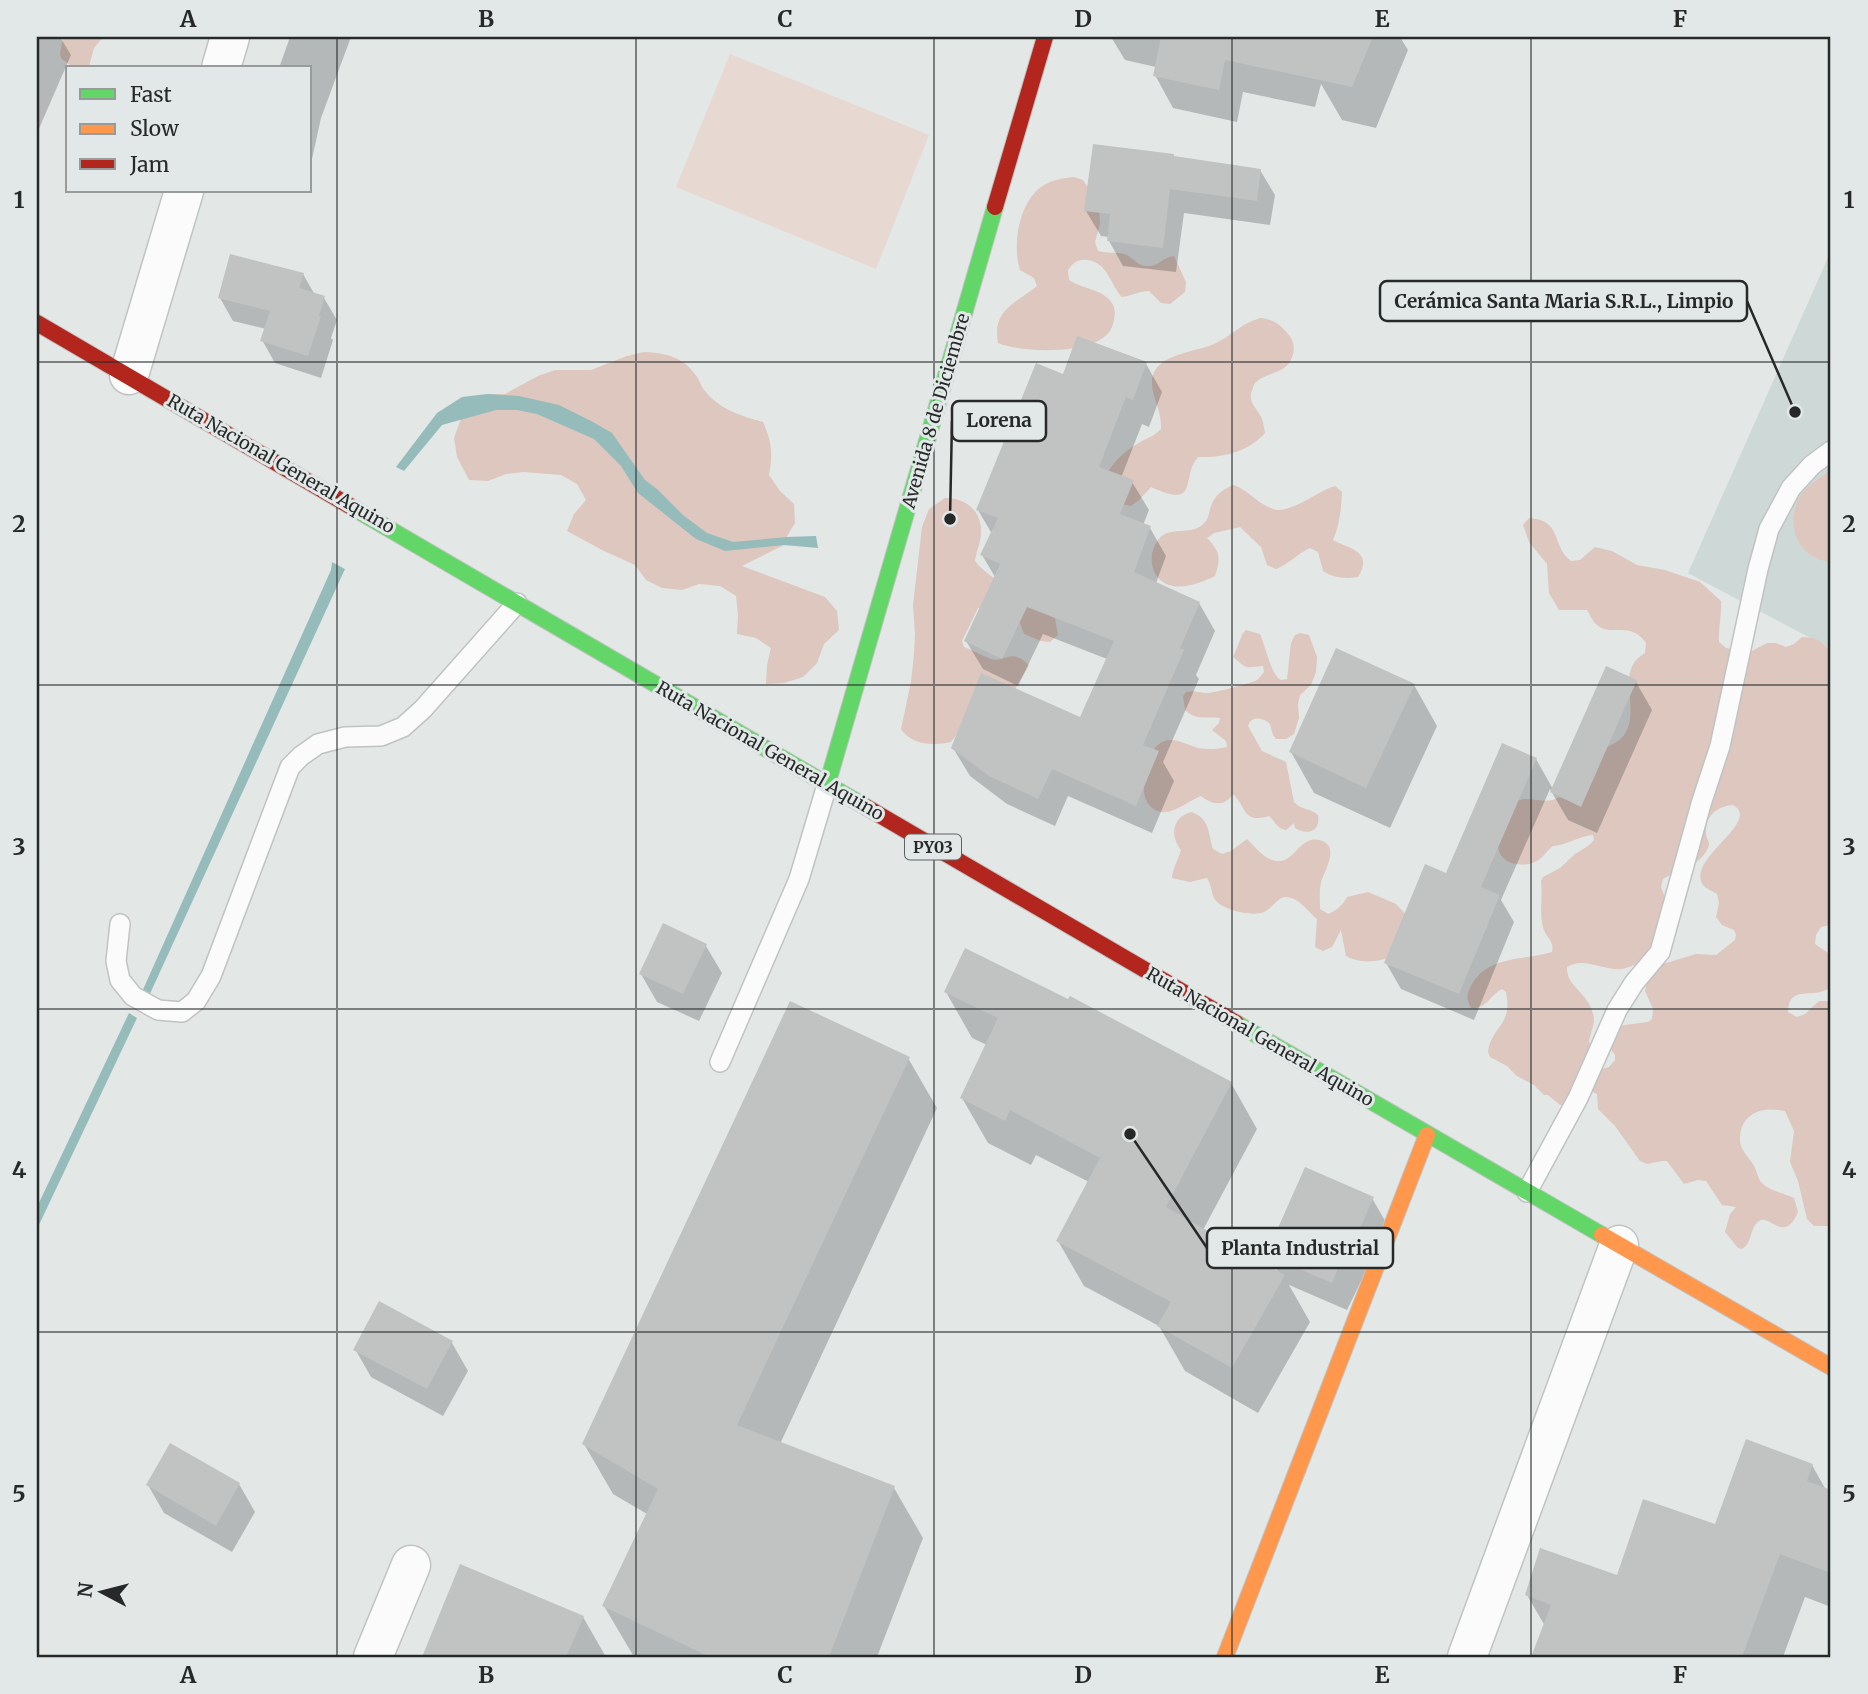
<svg xmlns="http://www.w3.org/2000/svg" width="1868" height="1694" font-family="Merriweather,serif">
  <style>
    .built { fill: #ced8d7 }
    .green { fill: #e8d8d2 }
    .forest { fill: #ddc7be }
    .water { fill: #95bcbb }
    .shadow { fill: #0003 }
    .building { fill: #c1c3c3 }
    .lines { fill: none; stroke-linecap: round; stroke-linejoin: round }
    .lane-casing { stroke: #c1c3c3; stroke-width: 22 }
    .street-casing { stroke: #c1c3c3; stroke-width: 41 }
    .fast-casing { stroke: #c1c3c3; stroke-width: 18 }
    .slow-casing { stroke: #c1c3c3; stroke-width: 18 }
    .jam-casing { stroke: #c1c3c3; stroke-width: 18 }
    .lane { stroke: #fbfbfb; stroke-width: 19 }
    .street { stroke: #fbfbfb; stroke-width: 38 }
    .fast { stroke: #63d668; stroke-width: 16 }
    .slow { stroke: #ff974d; stroke-width: 16 }
    .jam { stroke: #b3261e; stroke-width: 16 }
    .grid { fill: none; stroke: #272929; stroke-width: 2; stroke-opacity: 0.55 }
    .labels { text-anchor: middle; stroke-width: 6; stroke-linejoin: round; paint-order: stroke }
    .shield { fill: #e2e8e7; stroke: #5f6262; stroke-width: 2 }
    .shield-label { font-size: 16px; font-weight: bold; fill: #272929 }
    .street-label { font-size: 18px; fill: #272929; stroke: #e2e8e7 }
    .leader { fill: none; stroke: #272929; stroke-width: 2.5 }
    .callout-dot { fill: #272929; stroke: #e2e8e7; stroke-width: 2.5 }
    .callout { fill: #e2e8e7; stroke: #272929; stroke-width: 2.5 }
    .callout-label { font-size: 19px; text-anchor: middle; font-weight: bold; fill: #272929 }
    .neatline { fill: none; stroke: #272929; stroke-width: 2.5 }
    .grid-label { font-size: 23px; text-anchor: middle; font-weight: bold; fill: #272929 }
  </style>
  <rect width="100%" height="100%" fill="#e3e7e6"/>
  <path class="built" d="M 1831,251 L 1831,649 L 1688,573 Z"/>
  <path class="green" d="M 730,54 L 929,135 L 876,269 L 676,187 Z"/>
  <g class="forest">
    <path d="M 63,37 L 103,37 L 94,48 L 89,66 C 78,72 69,65 61,58 L 60,53 Z"/>
    <path d="M 1074,177 L 1083,180 L 1099,204 L 1100,224 L 1095,242 L 1098,251 C 1107,254 1118,251 1127,255 C 1134,259 1138,266 1147,266 C 1158,267 1163,257 1174,256 L 1186,282 L 1185,292 L 1170,304 L 1161,303 L 1149,291 C 1139,291 1131,296 1122,297 C 1110,285 1108,262 1087,260 C 1077,259 1073,263 1068,270 L 1069,280 C 1082,289 1103,289 1112,303 C 1116,309 1115,317 1113,324 C 1105,357 1022,353 998,343 C 992,310 1015,304 1037,286 L 1034,278 L 1020,270 C 1012,245 1019,203 1041,187 C 1051,180 1063,178 1074,177 Z"/>
    <path d="M 1260,318 C 1273,319 1280,324 1288,334 C 1293,339 1295,347 1293,354 C 1288,375 1267,371 1255,383 C 1254,384 1252,391 1251,393 C 1249,403 1257,409 1261,417 C 1264,423 1264,428 1265,433 C 1248,452 1222,458 1198,457 C 1180,477 1201,510 1151,487 L 1139,500 L 1131,506 L 1122,504 L 1107,475 C 1113,460 1128,449 1142,441 C 1151,436 1153,437 1161,429 C 1162,410 1151,396 1152,381 C 1154,352 1199,353 1218,342 C 1235,333 1241,324 1260,318 Z"/>
    <path d="M 644,352 C 666,353 684,357 697,377 C 700,381 701,387 705,391 C 719,409 741,416 763,422 C 772,443 773,453 769,475 L 780,491 L 794,504 L 795,523 L 787,536 L 784,545 L 742,566 L 825,597 L 837,611 L 839,630 L 824,644 L 817,663 L 803,677 L 784,683 L 766,684 L 767,665 L 771,648 L 756,638 L 737,634 L 738,615 L 736,596 L 720,586 L 699,584 L 682,590 L 662,588 L 646,580 L 635,565 L 602,550 L 567,531 L 574,514 L 586,500 L 577,484 L 561,475 L 524,472 L 506,474 L 488,481 L 469,480 L 457,457 L 454,438 L 461,419 L 472,405 L 487,394 L 505,394 L 538,376 L 555,370 L 591,370 L 627,356 Z"/>
    <path d="M 1831,470 L 1831,562 C 1799,558 1786,529 1798,500 C 1804,487 1820,478 1831,470 Z"/>
    <path d="M 1234,485 C 1248,490 1258,504 1273,509 C 1289,515 1318,491 1335,486 L 1342,492 C 1341,509 1340,524 1333,540 C 1349,549 1374,551 1358,577 C 1346,579 1333,578 1323,571 L 1318,552 L 1310,548 C 1297,554 1289,564 1276,569 L 1267,565 L 1261,547 L 1240,527 L 1214,533 L 1207,538 C 1220,552 1221,557 1215,576 C 1203,582 1183,590 1169,585 C 1150,578 1147,555 1158,540 C 1169,524 1194,538 1206,521 C 1209,517 1209,511 1211,506 C 1215,495 1223,489 1234,485 Z"/>
    <path d="M 945,498 C 966,498 982,511 981,533 C 981,542 976,552 975,561 C 992,583 1028,595 1053,607 L 1058,635 L 1050,642 L 1041,641 L 1024,634 L 1018,618 L 990,609 L 978,608 L 962,641 L 964,647 C 973,650 982,656 991,659 C 1006,663 1010,647 1029,665 C 1024,676 1015,684 1014,696 L 957,734 L 951,742 C 934,746 911,745 901,729 L 911,682 L 914,653 L 915,634 L 913,605 L 922,527 L 929,509 Z"/>
    <path d="M 1529,518 C 1563,520 1551,546 1571,561 L 1580,560 L 1595,547 L 1612,551 L 1637,565 L 1665,570 L 1700,582 L 1721,601 C 1722,615 1718,628 1719,642 L 1726,648 L 1750,652 L 1767,643 L 1776,643 L 1786,647 L 1794,644 L 1802,637 C 1820,638 1818,640 1831,651 L 1831,925 L 1821,927 L 1816,935 L 1815,944 L 1831,955 L 1831,988 C 1825,990 1820,993 1813,993 C 1798,994 1789,993 1788,1012 L 1797,1017 L 1805,1014 L 1819,1001 L 1831,1001 L 1831,1226 L 1814,1226 L 1807,1219 L 1798,1181 L 1790,1162 L 1794,1131 L 1785,1111 C 1760,1106 1739,1114 1740,1142 C 1741,1150 1750,1159 1754,1166 C 1756,1170 1758,1177 1760,1181 C 1768,1191 1784,1193 1794,1198 L 1798,1212 C 1784,1245 1770,1213 1759,1221 C 1749,1228 1753,1243 1742,1249 L 1738,1248 L 1725,1232 L 1730,1214 L 1736,1207 L 1722,1205 L 1706,1181 L 1698,1180 L 1684,1184 L 1667,1161 L 1662,1161 L 1647,1164 L 1640,1161 L 1615,1126 L 1598,1109 L 1597,1094 L 1588,1090 L 1600,1070 L 1609,1067 L 1615,1060 L 1615,1055 L 1609,1047 L 1612,1029 L 1625,1025 L 1648,1022 L 1652,1019 L 1653,1009 L 1645,991 L 1647,981 L 1655,969 L 1663,964 L 1696,954 L 1716,955 L 1735,940 L 1736,935 L 1734,930 L 1722,925 L 1716,917 L 1719,903 L 1717,894 C 1713,891 1706,889 1703,885 C 1685,859 1763,822 1733,805 C 1717,806 1705,816 1706,833 C 1706,839 1711,842 1708,848 C 1700,866 1678,870 1663,879 L 1661,887 L 1668,906 L 1648,957 C 1640,962 1632,967 1622,969 C 1604,971 1584,956 1567,967 C 1566,987 1588,992 1593,1014 C 1596,1024 1590,1032 1589,1042 L 1595,1049 L 1564,1105 L 1560,1105 L 1548,1095 L 1544,1095 L 1534,1085 L 1517,1076 L 1507,1066 L 1490,1057 L 1488,1052 C 1492,1025 1513,1026 1506,992 L 1502,989 C 1490,995 1487,1009 1471,1008 C 1467,1001 1466,995 1470,988 C 1485,955 1523,961 1552,952 C 1555,941 1545,937 1543,927 C 1539,912 1543,896 1541,881 L 1543,877 L 1560,868 L 1575,854 L 1588,846 L 1594,840 L 1593,835 C 1578,836 1568,845 1553,846 C 1547,850 1544,857 1537,861 C 1530,865 1524,865 1516,864 C 1487,859 1500,826 1504,807 C 1510,804 1517,800 1524,799 C 1537,798 1548,805 1561,796 C 1573,788 1589,764 1601,752 C 1609,744 1620,743 1626,732 C 1640,705 1614,671 1645,653 L 1646,643 C 1630,620 1610,638 1596,624 C 1592,621 1590,614 1587,610 L 1559,610 L 1549,593 L 1547,564 L 1529,542 L 1523,525 Z"/>
    <path d="M 1246,630 L 1260,634 C 1265,644 1271,676 1281,680 C 1283,680 1285,679 1287,679 L 1291,643 L 1295,635 L 1300,633 L 1309,635 L 1317,657 L 1316,672 L 1311,685 L 1300,695 L 1298,704 L 1299,718 L 1294,734 L 1286,739 L 1276,739 L 1273,735 L 1270,724 C 1264,718 1251,715 1248,726 L 1262,751 L 1286,762 L 1294,802 C 1300,810 1311,808 1318,815 C 1321,831 1308,836 1295,828 L 1294,823 L 1286,830 C 1276,828 1276,822 1269,816 C 1242,824 1247,807 1233,794 C 1225,807 1212,805 1201,796 C 1190,800 1178,811 1165,812 C 1160,813 1154,810 1150,806 C 1137,791 1148,769 1152,752 C 1166,731 1181,743 1198,748 C 1208,750 1218,749 1227,747 L 1226,741 L 1212,730 L 1219,723 L 1220,718 C 1206,716 1196,721 1185,710 L 1183,696 L 1186,692 C 1194,690 1200,693 1208,693 C 1213,693 1253,683 1257,680 C 1259,679 1262,674 1264,672 L 1263,666 C 1242,668 1248,669 1233,657 L 1243,633 Z"/>
    <path d="M 1191,812 C 1210,818 1208,833 1213,849 L 1222,854 L 1231,851 L 1247,839 C 1254,846 1263,857 1272,860 C 1294,868 1298,835 1319,840 C 1341,845 1325,869 1321,882 C 1319,891 1320,900 1320,909 L 1328,914 C 1337,910 1342,906 1347,897 L 1368,892 L 1396,904 L 1409,918 L 1391,957 C 1376,962 1361,964 1346,956 L 1341,930 L 1332,947 L 1323,951 L 1315,947 L 1317,919 C 1308,912 1299,897 1286,897 C 1277,897 1273,908 1264,912 C 1253,917 1220,910 1214,898 C 1211,892 1212,886 1207,878 L 1190,882 L 1172,878 C 1173,868 1178,860 1181,850 C 1169,835 1173,817 1191,812 Z"/>
  </g>
  <g class="water">
    <path d="M 487,394 L 519,396 L 559,405 L 593,422 L 612,433 L 645,480 L 657,489 L 683,515 L 707,533 L 733,542 L 787,537 L 816,536 L 818,548 L 784,545 L 725,551 L 696,539 L 638,493 L 621,466 L 594,439 L 537,414 L 517,410 L 496,410 L 442,425 L 404,471 L 396,467 L 437,413 L 462,397 Z"/>
    <path d="M 332,562 L 345,569 L 148,998 L 141,994 L 331,570 Z"/>
    <path d="M 129,1013 L 137,1018 L 37,1229 L 37,1207 Z"/>
  </g>
  <g class="shadow">
    <path d="M 37,37 L 60,37 L 71,55 L 38,131 L 37,130 Z"/>
    <path d="M 290,37 L 351,37 L 321,118 L 312,159 L 310,158 L 310,68 L 279,68 Z"/>
    <path d="M 1111,37 L 1332,37 L 1328,53 L 1330,53 L 1337,37 L 1400,37 L 1408,50 L 1376,128 L 1342,120 L 1321,84 L 1315,107 L 1243,92 L 1237,122 L 1173,108 L 1155,75 L 1156,67 L 1125,60 Z"/>
    <path d="M 1094,146 L 1260,170 L 1275,195 L 1270,225 L 1184,213 L 1176,272 L 1123,266 L 1109,241 L 1109,237 L 1101,236 L 1086,211 Z"/>
    <path d="M 303,274 L 315,295 L 324,298 L 337,320 L 331,338 L 333,340 L 321,378 L 275,363 L 262,340 L 266,329 L 233,321 L 220,298 Z"/>
    <path d="M 1146,364 L 1162,392 L 1149,427 L 1142,424 L 1121,478 L 1132,482 L 1149,510 L 1143,525 L 1150,528 L 1166,556 L 1156,583 L 1199,603 L 1215,631 L 1196,675 L 1199,679 L 1163,762 L 1174,781 L 1152,833 L 1068,796 L 1055,826 L 1007,804 L 970,776 L 953,748 L 1081,720 L 1107,659 L 1043,634 L 1018,686 L 983,669 L 966,641 L 995,577 L 982,555 L 992,534 L 978,510 L 1064,376 Z"/>
    <path d="M 1636,682 L 1652,710 L 1597,833 L 1568,820 L 1550,789 L 1501,900 L 1514,922 L 1474,1020 L 1401,989 L 1386,963 L 1447,875 L 1536,759 L 1553,789 Z"/>
    <path d="M 1414,685 L 1437,726 L 1390,828 L 1314,793 L 1291,752 Z"/>
    <path d="M 706,946 L 722,973 L 699,1021 L 657,1002 L 641,974 Z"/>
    <path d="M 946,992 L 1231,1083 L 1257,1129 L 1203,1230 L 1279,1273 L 1268,1255 L 1372,1198 L 1388,1226 L 1347,1310 L 1289,1285 L 1310,1322 L 1258,1413 L 1185,1371 L 1159,1326 L 1084,1286 L 1058,1241 L 1089,1182 L 1036,1155 L 1031,1165 L 988,1143 L 962,1098 L 987,1045 L 972,1038 Z"/>
    <path d="M 908,1058 L 937,1108 L 780,1444 L 894,1488 L 923,1538 L 877,1657 L 634,1657 L 604,1606 L 647,1514 L 613,1494 L 584,1444 Z"/>
    <path d="M 380,1303 L 452,1343 L 468,1371 L 443,1416 L 371,1377 L 355,1349 Z"/>
    <path d="M 1812,1465 L 1826,1490 L 1831,1492 L 1831,1607 L 1805,1597 L 1783,1657 L 1533,1657 L 1545,1626 L 1527,1595 L 1618,1577 L 1716,1526 Z"/>
    <path d="M 239,1484 L 255,1512 L 232,1552 L 164,1513 L 148,1485 Z"/>
    <path d="M 583,1617 L 606,1657 L 428,1657 L 425,1653 Z"/>
  </g>
  <g class="building">
    <path d="M 1161,37 L 1373,37 L 1352,87 L 1225,60 L 1219,90 L 1153,76 Z"/>
    <path d="M 1093,144 L 1174,154 L 1174,156 L 1261,169 L 1257,201 L 1170,189 L 1163,248 L 1107,241 L 1110,214 L 1084,211 Z"/>
    <path d="M 230,254 L 304,273 L 299,288 L 325,296 L 319,316 L 321,316 L 308,356 L 260,341 L 270,311 L 218,298 Z"/>
    <path d="M 1077,336 L 1147,362 L 1133,400 L 1126,397 L 1099,467 L 1134,480 L 1120,514 L 1151,526 L 1134,572 L 1200,602 L 1180,648 L 1184,650 L 1143,745 L 1159,751 L 1136,806 L 1052,769 L 1038,799 L 989,776 L 951,748 L 981,673 L 1080,717 L 1114,641 L 1027,607 L 1002,659 L 964,641 L 1000,564 L 980,555 L 998,518 L 976,510 L 1036,363 L 1063,374 Z"/>
    <path d="M 1336,648 L 1415,684 L 1366,788 L 1289,752 Z"/>
    <path d="M 1606,666 L 1637,680 L 1581,807 L 1550,792 Z"/>
    <path d="M 1502,743 L 1537,758 L 1481,887 L 1500,895 L 1459,994 L 1384,963 L 1425,864 L 1446,873 Z"/>
    <path d="M 663,923 L 707,944 L 683,994 L 639,974 Z"/>
    <path d="M 965,948 L 1068,999 L 1070,996 L 1232,1082 L 1166,1207 L 1285,1275 L 1232,1368 L 1157,1326 L 1171,1302 L 1056,1241 L 1100,1158 L 1010,1110 L 1005,1121 L 960,1098 L 998,1018 L 944,992 Z"/>
    <path d="M 790,1001 L 910,1057 L 737,1425 L 895,1486 L 829,1657 L 710,1657 L 602,1606 L 658,1489 L 582,1444 Z"/>
    <path d="M 1305,1167 L 1374,1197 L 1355,1239 L 1351,1237 L 1332,1283 L 1266,1255 Z"/>
    <path d="M 379,1301 L 453,1341 L 427,1389 L 353,1350 Z"/>
    <path d="M 1746,1439 L 1813,1464 L 1807,1481 L 1831,1490 L 1831,1573 L 1780,1554 L 1742,1657 L 1531,1657 L 1551,1605 L 1525,1595 L 1540,1548 L 1617,1575 L 1643,1499 L 1715,1524 Z"/>
    <path d="M 170,1443 L 240,1483 L 216,1526 L 146,1485 Z"/>
    <path d="M 460,1564 L 584,1616 L 566,1657 L 422,1657 Z"/>
  </g>
  <g class="lines">
    <g class="lane-casing">
      <g id="lane">
        <path d="M 120,924 L 116,961 L 120,980 L 133,996 L 158,1010 L 182,1012 L 196,1001 L 211,976 L 290,767 L 301,756 L 318,744 L 345,737 L 381,736 L 403,727 L 423,709 L 517,603"/>
        <path d="M 720,1062 L 799,879 L 827,785"/>
        <path d="M 1527,1192 L 1578,1098 L 1617,1010 L 1634,983 L 1660,952 L 1701,804 L 1720,746 L 1758,569 L 1769,529 L 1791,488 L 1812,465 L 1831,451"/>
      </g>
    </g>
    <g class="street-casing">
      <g id="street">
        <path d="M 221,68 L 230,37"/>
        <path d="M 129,375 L 184,191"/>
        <path d="M 373,1657 L 411,1565"/>
        <path d="M 1467,1657 L 1619,1245"/>
      </g>
    </g>
    <g class="fast-casing">
      <g id="fast">
        <path d="M 355,509 L 866,807"/>
        <path d="M 827,785 L 995,207"/>
        <path d="M 1236,1023 L 1602,1235"/>
      </g>
    </g>
    <g class="slow-casing">
      <g id="slow">
        <path d="M 1602,1235 L 1831,1367"/>
        <path d="M 1225,1657 L 1427,1135"/>
      </g>
    </g>
    <g class="jam-casing">
      <g id="jam">
        <path d="M 995,207 L 1045,37"/>
        <path d="M 37,323 L 355,509"/>
        <path d="M 866,807 L 1236,1023"/>
      </g>
    </g>
    <use href="#lane" class="lane"/>
    <use href="#street" class="street"/>
    <use href="#fast" class="fast"/>
    <use href="#slow" class="slow"/>
    <use href="#jam" class="jam"/>
  </g>
  <path class="grid" d="M 337,37 L 337,1657M 636,37 L 636,1657M 934,37 L 934,1657M 1232,37 L 1232,1657M 1531,37 L 1531,1657M 37,362 L 1831,362M 37,685 L 1831,685M 37,1009 L 1831,1009M 37,1332 L 1831,1332"/>
  <g class="labels">
    <rect class="shield" x="905" y="834.5" width="56" height="25" rx="5"/>
    <g class="shield-label">
      <text x="933" y="853">PY03</text>
    </g>
    <g class="street-label">
      <text transform="translate(936 411) rotate(-74)" y="6">Avenida 8 de Diciembre</text>
      <text transform="translate(281 464) rotate(30)" y="6">Ruta Nacional General Aquino</text>
      <text transform="translate(770 751) rotate(30)" y="6">Ruta Nacional General Aquino</text>
      <text transform="translate(1260 1037) rotate(30)" y="6">Ruta Nacional General Aquino</text>
    </g>
  </g>
  <path class="leader" d="M1795 412L1747 301M950 519L952 421M1130 1134L1207 1248"/>
  <g class="callout-dot">
    <circle cx="1795" cy="412" r="7"/>
    <circle cx="950" cy="519" r="7"/>
    <circle cx="1130" cy="1134" r="7"/>
  </g>
  <g class="callout">
    <rect x="1380" y="281" width="367" height="40" rx="7"/>
    <rect x="952" y="401" width="94" height="40" rx="7"/>
    <rect x="1207" y="1228" width="186" height="40" rx="7"/>
  </g>
  <g class="callout-label">
    <text x="1564" y="308">Cerámica Santa Maria S.R.L., Limpio</text>
    <text x="999" y="427">Lorena</text>
    <text x="1300" y="1255">Planta Industrial</text>
  </g>
  <rect width="1868" height="1694" fill="none" stroke="#e2e8e7" stroke-width="77"/>
  <rect x="66" y="66" width="245" height="126" fill="#e2e8e7" stroke="#979c9b" stroke-width="2"/>
  <rect x="80" y="89" width="35" height="10" fill="#63d668" stroke="#979c9b" stroke-width="2"/>
  <text x="130" y="102" font-size="21" fill="#272929">Fast</text>
  <rect x="80" y="124" width="35" height="10" fill="#ff974d" stroke="#979c9b" stroke-width="2"/>
  <text x="130" y="136" font-size="21" fill="#272929">Slow</text>
  <rect x="80" y="159" width="35" height="10" fill="#b3261e" stroke="#979c9b" stroke-width="2"/>
  <text x="130" y="172" font-size="21" fill="#272929">Jam</text>
  <g transform="translate(102 1592) rotate(277)" stroke="#e2e8e7" stroke-width="5" paint-order="stroke">
  <path d="M0-5L12 26L0 18L-12 26Z" fill="#272929"/>
  <text y="-10" font-size="19" font-weight="bold" text-anchor="middle" fill="#272929">N</text>
  </g>
  <rect x="38" y="38" width="1791" height="1618" class="neatline"/>
  <g class="grid-label">
    <text x="188" y="27">A</text>
    <text x="486" y="27">B</text>
    <text x="785" y="27">C</text>
    <text x="1083" y="27">D</text>
    <text x="1382" y="27">E</text>
    <text x="1680" y="27">F</text>
    <text x="19" y="208">1</text>
    <text x="1849" y="208">1</text>
    <text x="19" y="532">2</text>
    <text x="1849" y="532">2</text>
    <text x="19" y="855">3</text>
    <text x="1849" y="855">3</text>
    <text x="19" y="1178">4</text>
    <text x="1849" y="1178">4</text>
    <text x="19" y="1502">5</text>
    <text x="1849" y="1502">5</text>
    <text x="188" y="1683">A</text>
    <text x="486" y="1683">B</text>
    <text x="785" y="1683">C</text>
    <text x="1083" y="1683">D</text>
    <text x="1382" y="1683">E</text>
    <text x="1680" y="1683">F</text>
  </g>
</svg>
